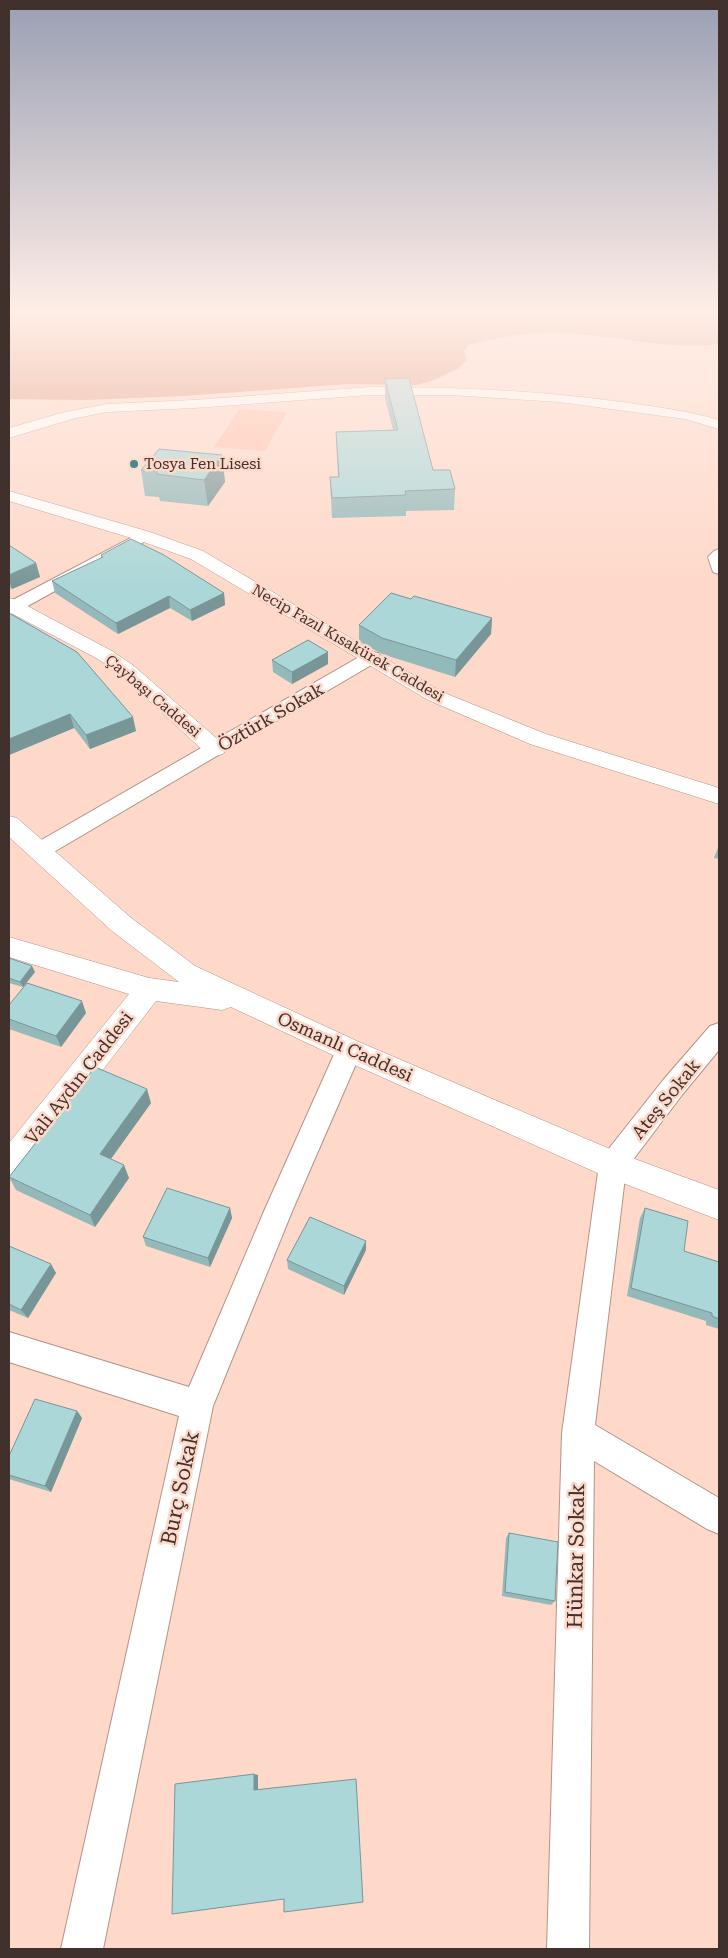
<svg xmlns="http://www.w3.org/2000/svg" width="728" height="1958" font-family="'Roboto Serif',serif">
  <style>
    .green { fill: #ffc2aa }
    .forest { fill: #e0997d }
    .lines { fill: none; stroke-linecap: round; stroke-linejoin: round }
    .street-casing { stroke: #b59285; stroke-width: 2 }
    .secondary-casing { stroke: #b59285; stroke-width: 1 }
    .street { fill: #fff; fill-rule: evenodd }
    .secondary { fill: #fff; fill-rule: evenodd }
    .wall { fill: #93b9ba }
    .shaded-wall { fill: #789697 }
    .building { fill: #abd7d8; stroke: #789697 }
    .poi-dot { fill: #438b8d; stroke: #fed9ca; stroke-width: 2 }
    .labels { text-anchor: middle; stroke-width: 5; stroke-linejoin: round; paint-order: stroke }
    .far-poi-label { font-size: 15px; fill: #40312c; stroke: #fed9ca; text-anchor: start }
    .far-street-label { font-size: 15px; fill: #40312c; stroke: #fed9ca }
    .street-label { font-size: 18px; fill: #40312c; stroke: #fed9ca }
    .near-street-label { font-size: 21px; fill: #40312c; stroke: #fed9ca }
  </style>
  <rect width="100%" height="100%" fill="#fed9ca"/>
  <path class="green" d="M 239,409 L 287,412 L 265,451 L 214,447 Z"/>
  <path class="forest" d="M 9,313 L 719,313 L 719,344 C 673,350 624,338 578,334 C 542,330 502,336 468,345 L 464,351 L 467,360 L 459,368 L 434,380 L 417,385 L 348,384 L 185,396 L 85,400 L 9,399 Z"/>
  <g class="lines">
    <g class="street-casing">
      <g id="street">
        <path d="M 144,531 L 149,533 L 152,536 L 149,539 L 15,613 L 9,614 L 9,602 Z"/>
        <path d="M 719,549 L 719,574 L 713,572 L 708,557 L 714,551 Z"/>
        <path d="M 372,652 L 378,653 L 381,657 L 378,661 L 47,856 L 39,858 L 31,856 L 28,851 L 31,846 L 366,653 Z"/>
        <path d="M 719,1023 L 719,1050 L 682,1095 L 626,1169 L 595,1425 L 719,1498 L 719,1534 L 707,1529 L 594,1461 L 589,1949 L 547,1949 L 562,1433 L 599,1165 L 603,1156 L 664,1079 L 710,1026 Z"/>
        <path d="M 349,1040 L 358,1043 L 362,1050 L 293,1209 L 213,1406 L 103,1949 L 61,1949 L 179,1416 L 9,1362 L 9,1332 L 189,1387 L 265,1209 L 336,1050 L 340,1043 Z"/>
      </g>
    </g>
    <g class="secondary-casing">
      <g id="secondary">
        <path d="M 370,387 C 452,387 533,390 614,401 C 650,406 685,410 719,420 L 719,429 L 685,419 L 559,402 L 452,395 L 370,395 L 194,408 L 107,412 L 72,419 L 9,438 L 9,428 L 65,412 L 107,404 L 194,400 Z"/>
        <path d="M 9,491 L 150,532 L 203,551 L 442,692 L 546,734 L 719,788 L 719,804 L 530,744 L 428,700 L 191,559 L 138,540 L 9,501 Z"/>
        <path d="M 9,598 L 16,600 L 112,651 L 134,666 L 223,744 L 226,749 L 223,754 L 215,756 L 207,754 L 120,674 L 98,659 L 9,612 Z"/>
        <path d="M 9,816 L 17,818 L 130,917 L 195,966 L 359,1042 L 624,1155 L 719,1190 L 719,1220 L 602,1175 L 339,1058 L 231,1007 L 222,1010 L 156,1001 L 20,1177 L 9,1181 L 9,1143 L 129,994 L 9,957 L 9,937 L 149,978 L 179,982 L 112,931 L 9,837 Z"/>
      </g>
    </g>
    <use href="#street" class="street"/>
    <use href="#secondary" class="secondary"/>
  </g>
  <g class="wall">
    <path d="M 385,379 L 433,470 L 455,489 L 454,510 L 406,511 L 406,516 L 332,518 L 331,498 L 330,477 L 338,477 L 336,432 L 393,430 L 385,398 Z"/>
    <path d="M 222,455 L 225,482 L 208,506 L 160,501 L 159,497 L 145,496 L 141,470 Z"/>
    <path d="M 9,545 L 36,563 L 40,577 L 12,589 L 9,587 Z"/>
    <path d="M 101,555 L 224,593 L 225,605 L 192,621 L 170,608 L 118,634 L 55,593 L 52,581 L 101,558 Z"/>
    <path d="M 411,599 L 492,618 L 491,634 L 455,677 L 382,654 L 359,641 L 359,625 Z"/>
    <path d="M 9,613 L 136,731 L 90,749 L 74,728 L 9,755 Z"/>
    <path d="M 328,652 L 328,664 L 292,684 L 273,672 L 272,660 Z"/>
    <path d="M 719,845 L 719,859 L 714,858 Z"/>
    <path d="M 9,958 L 35,972 L 23,987 L 9,983 Z"/>
    <path d="M 9,1005 L 86,1013 L 61,1047 L 9,1029 Z"/>
    <path d="M 151,1103 L 111,1159 L 129,1178 L 95,1227 L 16,1190 L 9,1177 Z"/>
    <path d="M 230,1208 L 232,1218 L 210,1267 L 146,1246 L 143,1237 Z"/>
    <path d="M 645,1208 L 684,1251 L 719,1262 L 719,1329 L 706,1325 L 706,1321 L 627,1296 L 640,1218 Z"/>
    <path d="M 9,1246 L 56,1273 L 28,1318 L 9,1310 Z"/>
    <path d="M 366,1250 L 344,1295 L 288,1269 L 287,1260 Z"/>
    <path d="M 77,1411 L 82,1418 L 51,1492 L 9,1479 L 9,1456 Z"/>
    <path d="M 509,1533 L 555,1601 L 551,1605 L 502,1596 L 506,1538 Z"/>
  </g>
  <g class="shaded-wall">
    <path d="M 222,455 L 225,482 L 208,506 L 204,480 Z"/>
    <path d="M 36,563 L 40,577 L 12,589 L 9,579 L 9,575 Z"/>
    <path d="M 224,593 L 225,605 L 192,621 L 190,610 Z"/>
    <path d="M 169,596 L 170,608 L 118,634 L 116,623 Z"/>
    <path d="M 492,618 L 491,634 L 455,677 L 456,660 Z"/>
    <path d="M 328,652 L 328,664 L 292,684 L 292,672 Z"/>
    <path d="M 70,714 L 74,728 L 9,755 L 9,739 Z"/>
    <path d="M 133,717 L 136,731 L 90,749 L 86,735 Z"/>
    <path d="M 32,966 L 35,972 L 23,987 L 20,982 Z"/>
    <path d="M 82,1001 L 86,1013 L 61,1047 L 56,1036 Z"/>
    <path d="M 147,1089 L 151,1103 L 105,1167 L 100,1154 Z"/>
    <path d="M 124,1165 L 129,1178 L 95,1227 L 90,1215 Z"/>
    <path d="M 230,1208 L 232,1218 L 210,1267 L 208,1258 Z"/>
    <path d="M 366,1241 L 366,1250 L 344,1295 L 344,1286 Z"/>
    <path d="M 51,1264 L 56,1273 L 28,1318 L 21,1310 Z"/>
    <path d="M 77,1411 L 82,1418 L 51,1492 L 45,1486 Z"/>
    <path d="M 254,1774 L 258,1775 L 258,1790 L 254,1790 Z"/>
  </g>
  <g class="building">
    <path d="M 409,378 L 433,470 L 450,470 L 455,489 L 405,491 L 406,495 L 332,498 L 330,477 L 339,477 L 336,432 L 398,430 L 385,379 Z"/>
    <path d="M 159,449 L 222,455 L 204,480 L 156,474 L 158,471 L 141,470 Z"/>
    <path d="M 131,539 L 164,555 L 224,593 L 190,610 L 169,596 L 116,623 L 52,581 L 103,557 L 101,555 Z"/>
    <path d="M 9,545 L 36,563 L 9,575 Z"/>
    <path d="M 391,593 L 411,599 L 414,596 L 492,618 L 456,660 L 382,638 L 359,625 Z"/>
    <path d="M 9,613 L 77,652 L 133,717 L 86,735 L 70,714 L 9,739 Z"/>
    <path d="M 308,640 L 328,652 L 292,672 L 272,660 Z"/>
    <path d="M 9,958 L 32,966 L 20,982 L 9,978 Z"/>
    <path d="M 27,983 L 82,1001 L 56,1036 L 9,1019 L 9,1005 Z"/>
    <path d="M 95,1067 L 147,1089 L 100,1154 L 124,1165 L 90,1215 L 9,1177 Z"/>
    <path d="M 167,1188 L 230,1208 L 208,1258 L 143,1237 Z"/>
    <path d="M 645,1208 L 688,1221 L 684,1251 L 719,1262 L 719,1319 L 712,1316 L 712,1313 L 631,1288 Z"/>
    <path d="M 310,1217 L 366,1241 L 344,1286 L 287,1260 Z"/>
    <path d="M 9,1246 L 51,1264 L 21,1310 L 9,1304 Z"/>
    <path d="M 35,1399 L 77,1411 L 45,1486 L 9,1475 L 9,1456 Z"/>
    <path d="M 509,1533 L 558,1542 L 555,1601 L 505,1592 Z"/>
    <path d="M 254,1774 L 254,1790 L 356,1779 L 363,1902 L 284,1912 L 284,1899 L 172,1914 L 175,1784 Z"/>
  </g>
  <linearGradient id="sky" x2="0" y2="1"><stop stop-color="#999fb3"/><stop offset="0.53" stop-color="#ffeee7"/><stop offset="1" stop-color="#ffeee7" stop-opacity="0"/></linearGradient>
  <rect width="728" height="587" fill="url(#sky)"/>
  <circle class="poi-dot" cx="134" cy="464" r="5"/>
  <g class="labels">
    <g class="far-poi-label">
      <text x="144" y="469">Tosya Fen Lisesi</text>
    </g>
    <g class="far-street-label">
      <text transform="translate(348 643) rotate(30)" y="5">Necip Fazıl Kısakürek Caddesi</text>
      <text transform="translate(153 696) rotate(40)" y="5">Çaybaşı Caddesi</text>
    </g>
    <g class="street-label">
      <text transform="translate(271 717) rotate(-30)" y="6">Öztürk Sokak</text>
      <text transform="translate(345 1047) rotate(24)" y="6">Osmanlı Caddesi</text>
      <text transform="translate(79 1078) rotate(-52)" y="6">Vali Aydın Caddesi</text>
      <text transform="translate(666 1099) rotate(-51)" y="6">Ateş Sokak</text>
    </g>
    <g class="near-street-label">
      <text transform="translate(180 1488) rotate(-78)" y="7">Burç Sokak</text>
      <text transform="translate(576 1556) rotate(-89)" y="7">Hünkar Sokak</text>
    </g>
  </g>
  <rect width="728" height="1958" fill="none" stroke="#40312c" stroke-width="20"/>
</svg>
